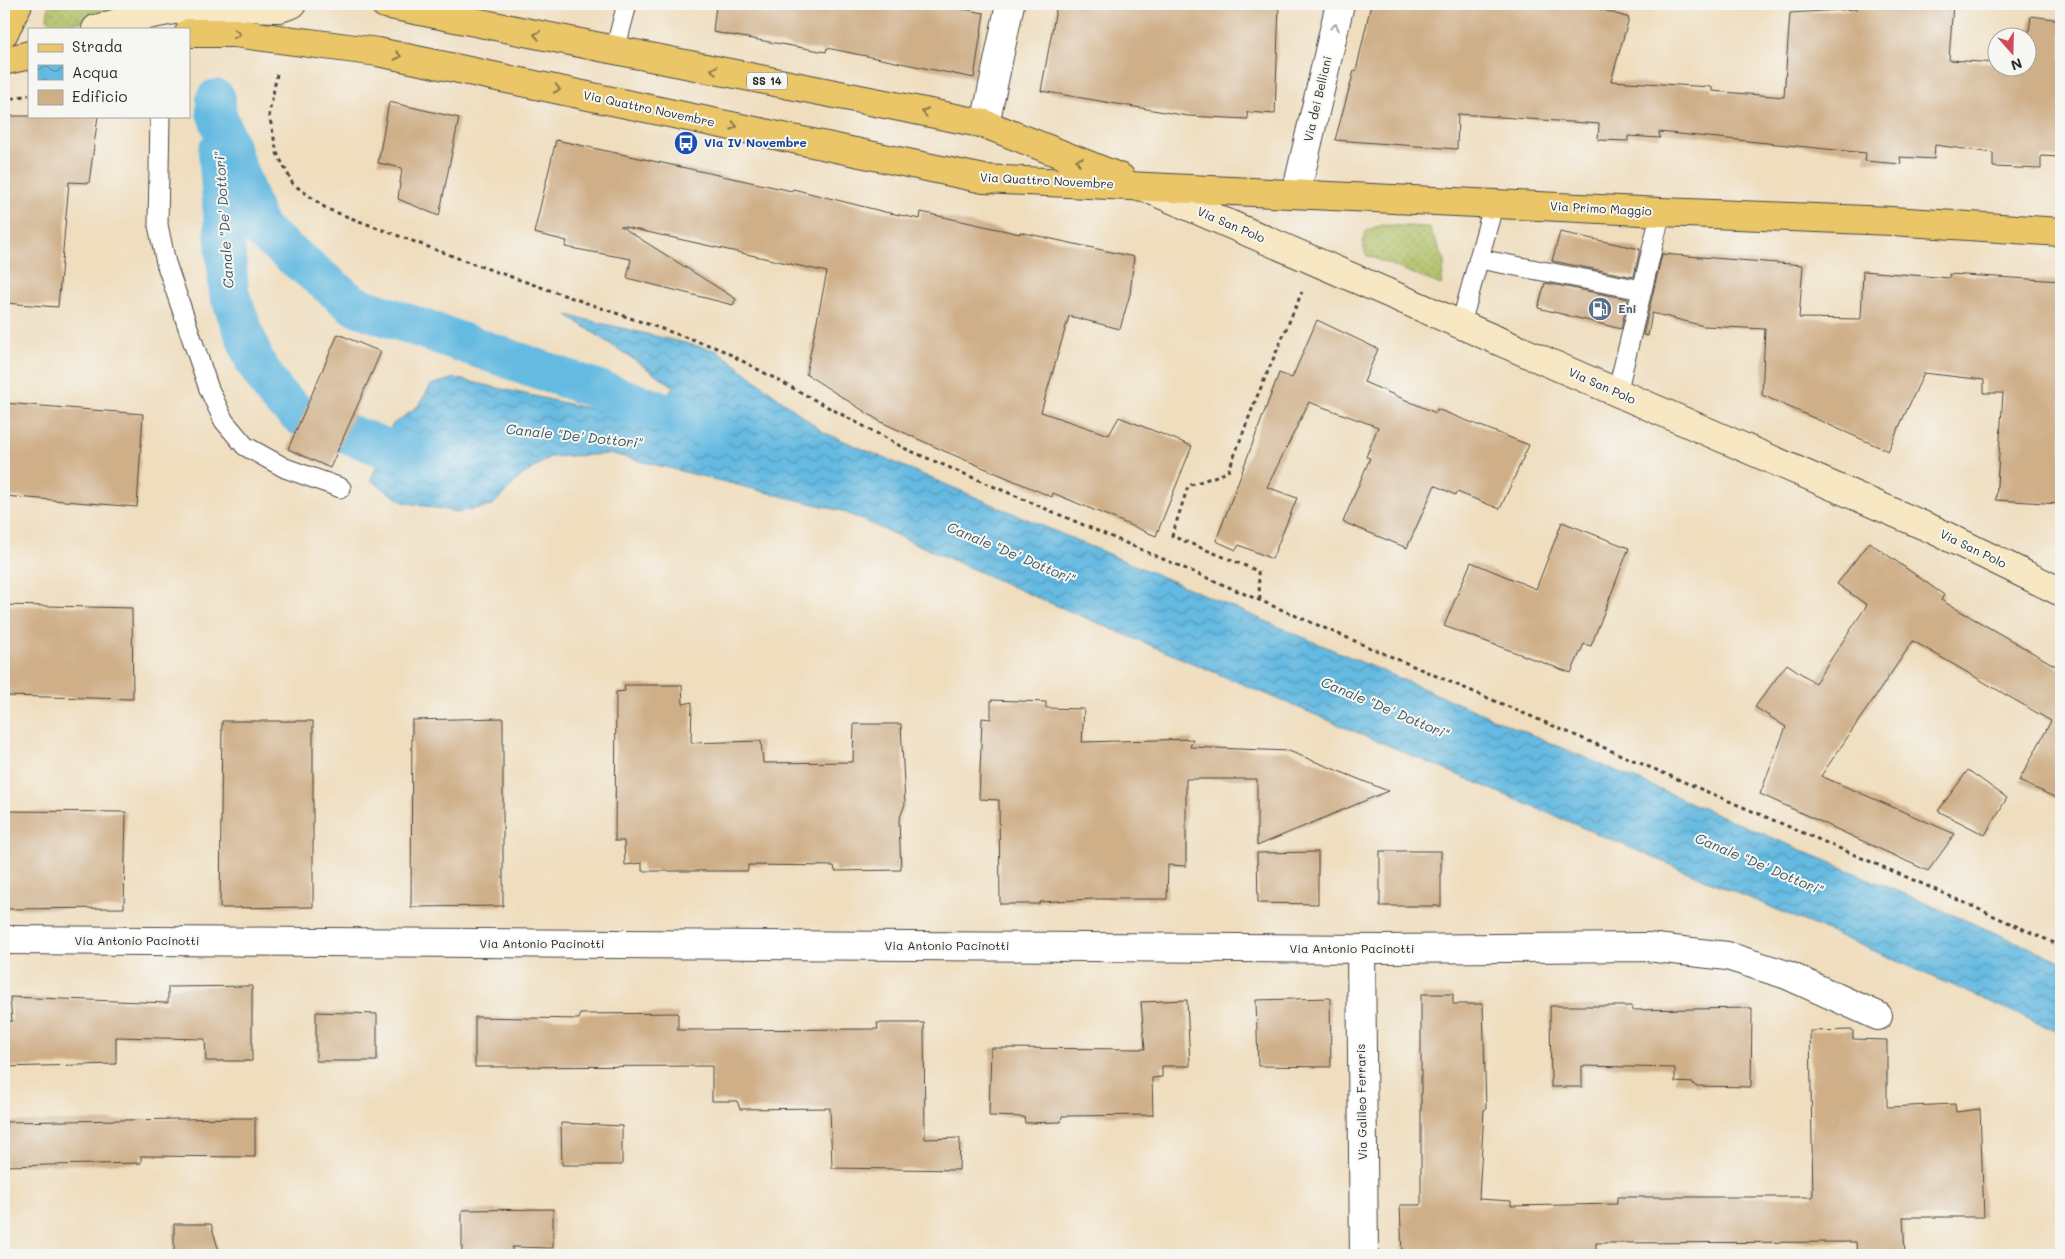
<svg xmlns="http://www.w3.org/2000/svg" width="2065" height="1259" font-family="Mali,sans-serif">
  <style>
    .grass { fill: url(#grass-dots); stroke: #6c7446 }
    .water { fill: url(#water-waves); stroke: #487286 }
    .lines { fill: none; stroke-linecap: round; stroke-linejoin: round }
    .canal { stroke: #65bae1; stroke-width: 40 }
    .building { fill: #cfaf88 }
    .lane-casing { stroke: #484641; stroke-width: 21 }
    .street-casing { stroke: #484641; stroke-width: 30 }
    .secondary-casing { stroke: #484641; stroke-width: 30 }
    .primary-casing { stroke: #484641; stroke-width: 30 }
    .path { stroke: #484641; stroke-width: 3; stroke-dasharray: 4 4; stroke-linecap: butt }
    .lane { stroke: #fff; stroke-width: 19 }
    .street { stroke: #fff; stroke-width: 28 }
    .secondary { stroke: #f7e8c3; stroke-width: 28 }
    .primary { stroke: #eac669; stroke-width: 28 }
    .oneway { stroke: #a0a0a0 }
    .oneway2 { stroke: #8a784a }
    .labels { text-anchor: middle; stroke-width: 4; stroke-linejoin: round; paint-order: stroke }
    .shield { fill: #f6f6f2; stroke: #686867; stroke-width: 1 }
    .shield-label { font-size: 11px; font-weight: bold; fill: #2b2b2b }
    .street-label { font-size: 12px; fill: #2b2b2b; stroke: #f6f6f2 }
    .transit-label { font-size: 12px; font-weight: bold; fill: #164399; stroke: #f6f6f2; text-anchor: start }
    .service-label { font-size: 12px; font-weight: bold; fill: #4e5e75; stroke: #f6f6f2; text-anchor: start }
    .water-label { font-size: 14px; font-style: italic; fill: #3c5662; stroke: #f6f6f2 }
  </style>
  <defs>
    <pattern id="grass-dots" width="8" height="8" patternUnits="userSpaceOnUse" patternTransform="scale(1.25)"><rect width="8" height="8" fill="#acbd60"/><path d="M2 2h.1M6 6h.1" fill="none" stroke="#8c9a4f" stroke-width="1.8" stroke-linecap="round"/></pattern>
    <pattern id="water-waves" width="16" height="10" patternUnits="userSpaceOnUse" patternTransform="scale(1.25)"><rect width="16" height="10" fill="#65bae1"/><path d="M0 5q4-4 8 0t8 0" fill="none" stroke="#5397b7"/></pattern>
  </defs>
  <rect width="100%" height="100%" fill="#f6f6f2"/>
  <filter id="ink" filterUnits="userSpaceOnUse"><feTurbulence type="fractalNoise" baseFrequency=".02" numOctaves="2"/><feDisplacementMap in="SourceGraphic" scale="10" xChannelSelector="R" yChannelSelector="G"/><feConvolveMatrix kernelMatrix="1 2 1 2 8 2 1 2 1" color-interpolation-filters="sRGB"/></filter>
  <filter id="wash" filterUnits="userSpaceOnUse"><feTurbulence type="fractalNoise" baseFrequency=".0096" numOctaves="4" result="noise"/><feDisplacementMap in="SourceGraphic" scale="20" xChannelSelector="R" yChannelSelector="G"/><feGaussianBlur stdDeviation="1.12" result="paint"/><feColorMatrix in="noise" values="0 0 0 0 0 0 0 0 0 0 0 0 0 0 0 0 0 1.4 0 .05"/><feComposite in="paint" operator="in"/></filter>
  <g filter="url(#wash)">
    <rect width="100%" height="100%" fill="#efddbd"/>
    <g class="grass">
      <path d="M 49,4 L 156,4 L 63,26 L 53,25 L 47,19 Z"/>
      <path d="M 1382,225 L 1429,227 L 1445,261 L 1441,285 L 1366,255 L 1362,242 L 1367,230 Z"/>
    </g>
    <path class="water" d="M 567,315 L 718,351 L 823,432 L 2061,961 L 2061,1033 L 1856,943 L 1029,594 L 842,511 L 612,454 L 550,457 L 521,476 L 492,506 L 457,512 L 403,502 L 371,480 L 392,425 L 418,406 L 431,385 L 454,378 L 653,423 L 673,386 Z"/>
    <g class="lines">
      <g class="canal">
        <path d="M 216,99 L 216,112 L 259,229 L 354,305 L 711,429"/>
        <path d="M 218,151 L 229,293 L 255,362 L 277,396 L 302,417 L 383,447 L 436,458"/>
      </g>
    </g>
    <g id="blocks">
      <g class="building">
        <path d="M 716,4 L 937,4 L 984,13 L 974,78 L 827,48 L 826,52 L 713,32 Z"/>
        <path d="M 1057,4 L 1279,4 L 1275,114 L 1247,112 L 1248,119 L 1188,116 L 1041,91 Z"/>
        <path d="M 1371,4 L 1585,4 L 1629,18 L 1611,81 L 1712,87 L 1712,91 L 1784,97 L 1790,13 L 1856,9 L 1856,4 L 1953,4 L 1949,60 L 1998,63 L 1998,68 L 2028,68 L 2028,40 L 2031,16 L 2061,20 L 2061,157 L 2041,156 L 2041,169 L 1993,167 L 1993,153 L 1935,145 L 1934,159 L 1900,157 L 1901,164 L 1865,161 L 1866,153 L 1659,132 L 1660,138 L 1628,136 L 1628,141 L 1598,140 L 1599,124 L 1458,114 L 1457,149 L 1335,140 L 1354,71 L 1356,71 Z"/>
        <path d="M 389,102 L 459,118 L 439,216 L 398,199 L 402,168 L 378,163 Z"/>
        <path d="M 4,116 L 98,116 L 89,183 L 69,182 L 58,307 L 4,303 Z"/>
        <path d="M 556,140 L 792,191 L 793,189 L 885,212 L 920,219 L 921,212 L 1020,234 L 1020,232 L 1134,257 L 1130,294 L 1120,329 L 1069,316 L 1041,412 L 1109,435 L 1119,417 L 1192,446 L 1156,536 L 1053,493 L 1052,497 L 942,450 L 881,422 L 806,374 L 827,272 L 620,226 L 736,299 L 733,305 L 627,278 L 631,259 L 565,247 L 567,241 L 534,233 Z"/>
        <path d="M 1560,232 L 1640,249 L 1634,277 L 1552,261 Z"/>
        <path d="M 1662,254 L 1803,265 L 1799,318 L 1861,319 L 1863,271 L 1949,278 L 1949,274 L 2061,281 L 2061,504 L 1996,500 L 2003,393 L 1984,393 L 1984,380 L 1924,373 L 1888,451 L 1762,395 L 1765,329 L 1704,326 L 1652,313 L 1648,336 L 1643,335 Z"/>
        <path d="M 1545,283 L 1628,299 L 1621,329 L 1538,308 Z"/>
        <path d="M 1317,320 L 1378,349 L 1364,382 L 1436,413 L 1437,409 L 1529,445 L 1500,509 L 1457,492 L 1455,495 L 1435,485 L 1407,548 L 1343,522 L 1370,458 L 1366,457 L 1378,427 L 1309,402 L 1267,487 L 1297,498 L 1272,559 L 1239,545 L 1236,550 L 1216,541 L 1279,373 L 1292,378 Z"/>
        <path d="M 338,334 L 381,352 L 330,468 L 288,449 Z"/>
        <path d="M 4,403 L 143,414 L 137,507 L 4,496 Z"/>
        <path d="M 1562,522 L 1629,548 L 1591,646 L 1584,644 L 1571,673 L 1444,626 L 1471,562 L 1536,589 Z"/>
        <path d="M 1869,542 L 1944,595 L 1941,600 L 2061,669 L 2061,800 L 2019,781 L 2051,721 L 1913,641 L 1821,776 L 1955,834 L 1928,871 L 1760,794 L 1786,727 L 1755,707 L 1787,664 L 1815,683 L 1867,605 L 1837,584 Z"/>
        <path d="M 4,605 L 132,608 L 133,699 L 4,696 Z"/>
        <path d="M 624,685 L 682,685 L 683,704 L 692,702 L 691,743 L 761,741 L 763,763 L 853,762 L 854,724 L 901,724 L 905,804 L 899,820 L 901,870 L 835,871 L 834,866 L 748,865 L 748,871 L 642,871 L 642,863 L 625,865 L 624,841 L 615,841 L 616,692 L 625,691 Z"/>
        <path d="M 991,700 L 1046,702 L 1046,708 L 1084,709 L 1082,742 L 1193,739 L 1190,747 L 1289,751 L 1388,791 L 1257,846 L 1257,779 L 1186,779 L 1186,866 L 1168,865 L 1167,899 L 1092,899 L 1040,902 L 1039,904 L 1000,904 L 999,800 L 979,799 L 982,718 L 991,719 Z"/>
        <path d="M 503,718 L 503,906 L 411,907 L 412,720 Z"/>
        <path d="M 222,721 L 313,721 L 313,907 L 220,908 Z"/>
        <path d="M 1968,770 L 2007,798 L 1985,835 L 1938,811 Z"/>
        <path d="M 4,811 L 126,812 L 124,908 L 4,909 Z"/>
        <rect x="1380" y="851" width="61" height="55"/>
        <path d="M 1318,852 L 1318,904 L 1258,903 L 1257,853 Z"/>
        <path d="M 252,986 L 252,1061 L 206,1061 L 205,1039 L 116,1037 L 116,1064 L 4,1067 L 4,1022 L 12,1021 L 10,997 L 168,1003 L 168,987 Z"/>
        <path d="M 1421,994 L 1453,994 L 1453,1004 L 1483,1004 L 1486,1109 L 1484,1110 L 1479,1199 L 1511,1201 L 1511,1206 L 1617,1204 L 1617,1197 L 1813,1197 L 1810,1031 L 1853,1030 L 1853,1039 L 1887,1040 L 1887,1107 L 1955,1104 L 1956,1112 L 1980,1109 L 1984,1217 L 1903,1217 L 1905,1255 L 1857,1255 L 1856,1242 L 1596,1243 L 1596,1255 L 1402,1255 L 1400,1205 L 1421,1205 Z"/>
        <path d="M 1330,998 L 1331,1067 L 1258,1066 L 1256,1000 Z"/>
        <path d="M 1187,1000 L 1190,1066 L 1162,1066 L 1162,1077 L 1152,1078 L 1153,1115 L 1062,1116 L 1061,1122 L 1025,1123 L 1024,1117 L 989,1116 L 991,1048 L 1145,1049 L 1141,1002 Z"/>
        <path d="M 1550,1006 L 1632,1006 L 1632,1010 L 1752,1008 L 1751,1087 L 1695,1086 L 1693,1083 L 1675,1082 L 1675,1068 L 1582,1066 L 1582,1087 L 1551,1087 Z"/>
        <path d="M 316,1012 L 377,1014 L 377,1061 L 316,1061 Z"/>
        <path d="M 678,1013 L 678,1030 L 878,1029 L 877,1023 L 924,1023 L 925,1139 L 960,1138 L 959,1170 L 832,1168 L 830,1108 L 740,1109 L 737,1101 L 712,1101 L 712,1066 L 475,1067 L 475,1017 L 579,1019 L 580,1014 Z"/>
        <path d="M 239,1118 L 255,1118 L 255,1157 L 141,1156 L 141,1163 L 4,1166 L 6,1122 Z"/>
        <path d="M 561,1123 L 622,1126 L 622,1165 L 562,1165 Z"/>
        <path d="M 553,1209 L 553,1248 L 512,1247 L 512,1255 L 462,1255 L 462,1210 Z"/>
        <path d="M 174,1224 L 211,1224 L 220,1255 L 174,1255 Z"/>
      </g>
    </g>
  </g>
  <g filter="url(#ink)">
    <use href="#blocks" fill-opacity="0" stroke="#484641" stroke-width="1"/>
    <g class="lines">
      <g class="lane-casing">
        <g id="lane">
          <path d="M 615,50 L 627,4"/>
          <path d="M 160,116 L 158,225 L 166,263 L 209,389 L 224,421 L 245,446 L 285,468 L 341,488"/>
          <path d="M 1479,259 L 1642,290"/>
          <path d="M 1461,324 L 1494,203"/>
          <path d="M 1617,393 L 1661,212"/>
        </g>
      </g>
      <g class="street-casing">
        <g id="street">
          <path d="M 985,124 L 1010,4"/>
          <path d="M 1296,194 L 1340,4"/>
          <path d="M 4,940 L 1382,949 L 1647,947 L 1727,956 L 1787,975 L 1878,1016"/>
          <path d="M 1361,949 L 1364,1255"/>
        </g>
      </g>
      <g class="secondary-casing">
        <g id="secondary">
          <path d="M 96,29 C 130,19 163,10 198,7 C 225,4 253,8 280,8 L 292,4"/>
          <path d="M 1144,187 L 1934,530 L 2061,592"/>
        </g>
      </g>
      <g class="primary-casing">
        <g id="primary">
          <path d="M 385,4 L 985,124 L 1121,178"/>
          <path d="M 4,33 L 18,4"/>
          <path d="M 189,33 L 234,33 L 378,52 L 984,179 L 1661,212 L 1892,221 L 2061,232"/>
          <path d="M 4,61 L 29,55"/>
        </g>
      </g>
      <g class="path">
        <path d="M 277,74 L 269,114 L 277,153 L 293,184 L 327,209 L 471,263 L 720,349 L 906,449 L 1918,882 L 2061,946"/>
        <path d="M 4,100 L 29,95"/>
        <path d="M 1260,599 L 1258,571 L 1172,536 L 1188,486 L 1228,472 L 1256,399 L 1302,292"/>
      </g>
      <use href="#lane" class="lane"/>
      <use href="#street" class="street"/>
      <use href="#secondary" class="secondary"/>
      <use href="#primary" class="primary"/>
    </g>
    <defs><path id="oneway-chevron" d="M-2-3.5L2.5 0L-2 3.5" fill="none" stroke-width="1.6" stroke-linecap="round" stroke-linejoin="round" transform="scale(1.25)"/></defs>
    <use class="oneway" href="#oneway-chevron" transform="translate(1335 27) rotate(-77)"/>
    <g class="oneway2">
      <use href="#oneway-chevron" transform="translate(237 34) rotate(5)"/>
      <use href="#oneway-chevron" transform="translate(537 35) rotate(-169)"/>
      <use href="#oneway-chevron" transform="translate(398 56) rotate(12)"/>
      <use href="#oneway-chevron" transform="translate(714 70) rotate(-169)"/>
      <use href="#oneway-chevron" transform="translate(557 89) rotate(12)"/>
      <use href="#oneway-chevron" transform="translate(925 112) rotate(-169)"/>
      <use href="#oneway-chevron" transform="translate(734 126) rotate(12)"/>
      <use href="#oneway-chevron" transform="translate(1079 161) rotate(-159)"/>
    </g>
  </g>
  <defs>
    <g id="bus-disc" transform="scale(1.25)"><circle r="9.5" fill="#1a4fb4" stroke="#f6f6f2"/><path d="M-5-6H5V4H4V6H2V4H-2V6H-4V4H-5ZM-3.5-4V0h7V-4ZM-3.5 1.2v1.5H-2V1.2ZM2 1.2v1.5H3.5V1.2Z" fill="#fff"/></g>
    <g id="fuel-disc" transform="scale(1.25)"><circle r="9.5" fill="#5c6f8a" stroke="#f6f6f2"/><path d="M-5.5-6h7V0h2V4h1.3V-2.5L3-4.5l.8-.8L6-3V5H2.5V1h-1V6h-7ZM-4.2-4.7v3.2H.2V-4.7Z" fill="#fff"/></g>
  </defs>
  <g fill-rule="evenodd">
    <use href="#bus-disc" x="686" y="143"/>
    <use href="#fuel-disc" x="1600" y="309"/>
  </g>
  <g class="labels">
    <rect class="shield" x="747" y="72.5" width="40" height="17" rx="4"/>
    <g class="shield-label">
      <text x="767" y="85">SS 14</text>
    </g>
    <g class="street-label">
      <text transform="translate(1318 99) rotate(-77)" y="4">Via dei Belliani</text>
      <text transform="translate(649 109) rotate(12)" y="4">Via Quattro Novembre</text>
      <text transform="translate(1047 181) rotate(3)" y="4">Via Quattro Novembre</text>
      <text transform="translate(1601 209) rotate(3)" y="4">Via Primo Maggio</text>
      <text transform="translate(1231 225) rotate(23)" y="4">Via San Polo</text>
      <text transform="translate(1602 386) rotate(24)" y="4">Via San Polo</text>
      <text transform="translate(1973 549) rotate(26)" y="4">Via San Polo</text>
      <text x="137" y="945">Via Antonio Pacinotti</text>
      <text x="542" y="948">Via Antonio Pacinotti</text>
      <text x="947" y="950">Via Antonio Pacinotti</text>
      <text x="1352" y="953">Via Antonio Pacinotti</text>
      <text transform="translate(1362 1102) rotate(-91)" y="4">Via Galileo Ferraris</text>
    </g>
    <g class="transit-label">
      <text x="704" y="147">Via IV Novembre</text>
    </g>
    <g class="service-label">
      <text x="1618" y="313">Eni</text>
    </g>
    <g class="water-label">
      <text transform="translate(224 220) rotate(-94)" y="5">Canale "De' Dottori"</text>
      <text transform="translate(574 436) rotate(6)" y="5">Canale "De' Dottori"</text>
      <text transform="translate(1011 553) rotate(23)" y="5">Canale "De' Dottori"</text>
      <text transform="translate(1385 708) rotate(23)" y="5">Canale "De' Dottori"</text>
      <text transform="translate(1759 864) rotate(23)" y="5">Canale "De' Dottori"</text>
    </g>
  </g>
  <rect width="2065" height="1259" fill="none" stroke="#f6f6f2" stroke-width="20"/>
  <rect x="28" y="28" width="162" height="90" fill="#f6f6f2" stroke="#a5a5a2"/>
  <rect x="38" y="44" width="25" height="8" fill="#eac669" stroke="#a5a5a2"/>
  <text x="72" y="52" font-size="15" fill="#2b2b2b">Strada</text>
  <rect x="38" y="65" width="25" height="15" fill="url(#water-waves)" stroke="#a5a5a2"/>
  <text x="72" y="78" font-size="15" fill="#2b2b2b">Acqua</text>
  <rect x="38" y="90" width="25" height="15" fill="#cfaf88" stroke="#a5a5a2"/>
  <text x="72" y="102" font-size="15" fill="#2b2b2b">Edificio</text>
  <g transform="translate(2012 52) rotate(160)"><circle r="24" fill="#f6f6f2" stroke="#a5a5a2"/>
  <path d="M0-4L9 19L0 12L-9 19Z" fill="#d1495b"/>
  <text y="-8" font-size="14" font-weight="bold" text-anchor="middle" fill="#2b2b2b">N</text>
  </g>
</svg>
